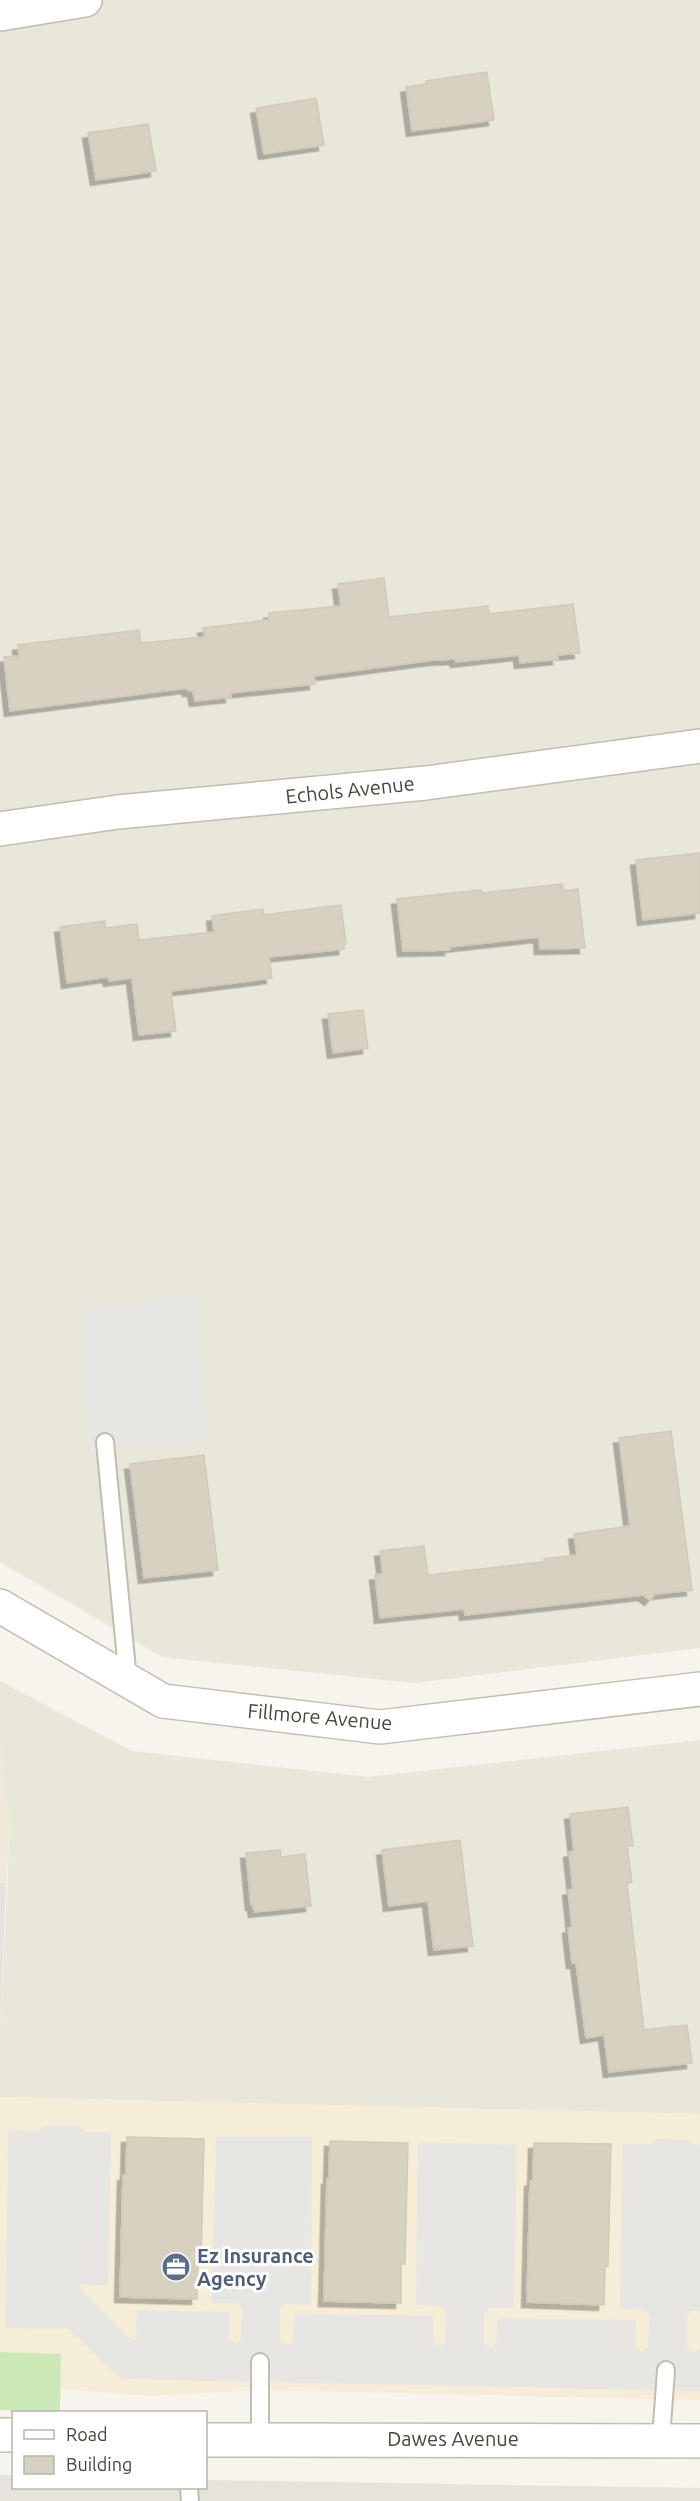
<svg xmlns="http://www.w3.org/2000/svg" width="700" height="2501" font-family="Ubuntu,sans-serif">
  <style>
    .residential { fill: #e9e6da }
    .commercial { fill: #f6edd9 }
    .industrial { fill: #e6e3dd }
    .education { fill: #eeead7 }
    .green { fill: #cde8b7 }
    .parking { fill: #e8e6e3 }
    .building { fill: #d7d1c2; stroke: #d2cab5; stroke-width: 1.5; filter: url(#shadow) }
    .lines { fill: none; stroke-linecap: round; stroke-linejoin: round }
    .service-casing { stroke: #c1bdaf; stroke-width: 20 }
    .minor-casing { stroke: #c1bdaf; stroke-width: 36 }
    .tertiary-casing { stroke: #c1bdaf; stroke-width: 36 }
    .service { stroke: #fff; stroke-width: 16 }
    .minor { stroke: #fff; stroke-width: 33 }
    .tertiary { stroke: #fff; stroke-width: 33 }
    .labels { text-anchor: middle; stroke-width: 6; stroke-linejoin: round; paint-order: stroke }
    .street-label { font-size: 20px; fill: #4a4539; stroke: #fff }
    .service-label { font-size: 20px; font-weight: bold; fill: #4e5e75; stroke: #fff; text-anchor: start }
  </style>
  <defs>
    <filter id="shadow"><feDropShadow dx="-5.5" dy="5.5" stdDeviation="0" flood-color="#0004"/></filter>
  </defs>
  <rect width="100%" height="100%" fill="#f6f4ec"/>
  <g class="residential">
    <path d="M 0,0 L 700,0 L 700,1648 L 414,1683 L 162,1657 L 0,1562 Z"/>
    <path d="M 0,1681 L 132,1751 L 368,1777 L 700,1740 L 700,2114 L 0,2097 L 0,2035 L 10,1826 L 0,1745 Z"/>
  </g>
  <path class="commercial" d="M 0,2097 L 700,2114 L 700,2400 L 260,2390 L 150,2396 L 60,2389 L 61,2354 L 0,2352 Z"/>
  <g class="industrial">
    <path d="M 0,1883 L 6,1883 L 0,2030 Z"/>
    <path d="M 0,2475 L 13,2475 L 14,2488 L 206,2488 L 206,2480 L 700,2488 L 700,2501 L 0,2501 Z"/>
  </g>
  <path class="education" d="M 0,1745 L 10,1826 L 6,1883 L 0,1883 Z"/>
  <path class="green" d="M 0,2352 L 61,2354 L 60,2412 L 0,2410 Z"/>
  <g class="parking">
    <path d="M 199,1294 L 204,1441 L 90,1453 L 82,1379 L 85,1307 Z"/>
    <path d="M 42,2126 L 79,2126 L 84,2132 L 111,2132 L 108,2285 L 80,2284 L 80,2288 L 131,2339 L 136,2340 L 137,2310 L 229,2312 L 229,2340 L 236,2343 L 241,2341 L 242,2308 L 238,2303 L 211,2303 L 216,2137 L 312,2137 L 311,2305 L 284,2304 L 280,2310 L 280,2342 L 287,2345 L 293,2342 L 294,2314 L 433,2316 L 434,2343 L 439,2347 L 445,2344 L 446,2309 L 441,2306 L 416,2305 L 418,2142 L 517,2145 L 514,2308 L 488,2308 L 484,2313 L 484,2344 L 491,2347 L 496,2344 L 498,2318 L 636,2320 L 635,2347 L 642,2351 L 648,2348 L 650,2315 L 645,2310 L 620,2308 L 622,2144 L 652,2144 L 655,2139 L 688,2140 L 693,2144 L 700,2145 L 700,2311 L 691,2311 L 687,2316 L 687,2348 L 694,2352 L 700,2348 L 700,2335 L 700,2391 L 121,2379 L 69,2329 L 5,2328 L 8,2130 L 38,2131 Z"/>
  </g>
  <g class="building">
    <path d="M 487,72 L 494,120 L 412,131 L 406,87 L 426,84 L 426,81 Z"/>
    <path d="M 316,98 L 324,145 L 264,154 L 256,108 Z"/>
    <path d="M 148,124 L 156,171 L 96,180 L 88,133 Z"/>
    <path d="M 384,578 L 389,617 L 488,606 L 489,614 L 573,604 L 580,653 L 557,655 L 558,659 L 520,663 L 519,655 L 456,662 L 455,659 L 434,660 L 314,676 L 315,684 L 230,693 L 231,697 L 195,701 L 193,691 L 188,691 L 187,688 L 10,711 L 4,657 L 19,656 L 18,645 L 139,630 L 141,643 L 205,637 L 203,628 L 269,620 L 269,613 L 341,606 L 338,584 Z"/>
    <path d="M 700,853 L 700,913 L 643,920 L 636,860 Z"/>
    <path d="M 562,884 L 563,891 L 578,889 L 585,948 L 540,949 L 539,937 L 449,947 L 450,950 L 403,951 L 397,899 L 481,890 L 482,893 Z"/>
    <path d="M 341,905 L 346,944 L 344,944 L 344,949 L 269,957 L 272,978 L 171,991 L 176,1031 L 139,1035 L 132,978 L 109,981 L 108,977 L 67,983 L 60,927 L 105,921 L 105,928 L 137,924 L 139,940 L 214,932 L 212,916 L 263,909 L 263,915 Z"/>
    <path d="M 363,1010 L 368,1048 L 333,1053 L 328,1014 Z"/>
    <path d="M 671,1431 L 692,1590 L 655,1594 L 650,1600 L 643,1595 L 465,1615 L 464,1609 L 380,1618 L 375,1575 L 383,1574 L 380,1551 L 424,1546 L 428,1575 L 544,1562 L 544,1559 L 577,1555 L 574,1534 L 630,1526 L 619,1438 Z"/>
    <path d="M 204,1455 L 218,1570 L 144,1578 L 130,1464 Z"/>
    <path d="M 628,1807 L 633,1846 L 627,1845 L 632,1882 L 627,1883 L 644,2030 L 687,2025 L 692,2063 L 609,2072 L 604,2035 L 586,2038 L 576,1963 L 572,1963 L 568,1928 L 572,1927 L 568,1890 L 573,1889 L 569,1852 L 574,1851 L 570,1814 Z"/>
    <path d="M 460,1840 L 473,1946 L 434,1950 L 428,1901 L 389,1906 L 382,1850 Z"/>
    <path d="M 280,1850 L 281,1857 L 305,1854 L 311,1906 L 254,1912 L 253,1905 L 251,1905 L 246,1853 Z"/>
    <path d="M 127,2137 L 204,2139 L 201,2261 L 198,2260 L 197,2299 L 120,2297 L 123,2175 L 126,2175 Z"/>
    <path d="M 330,2141 L 408,2143 L 405,2264 L 401,2264 L 401,2303 L 324,2301 L 327,2179 L 329,2180 Z"/>
    <path d="M 534,2143 L 611,2144 L 608,2266 L 605,2266 L 604,2305 L 527,2302 L 530,2181 L 533,2181 Z"/>
  </g>
  <g class="lines">
    <g class="service-casing">
      <g id="service">
        <path d="M 105,1442 L 128,1680"/>
        <path d="M 260,2362 L 260,2441"/>
        <path d="M 661,2439 L 666,2370"/>
        <path d="M 189,2488 L 190,2501"/>
      </g>
    </g>
    <g class="minor-casing">
      <g id="minor">
        <path d="M 0,14 L 85,0"/>
        <path d="M 0,829 L 118,812 L 426,783 L 700,746"/>
        <path d="M 0,1606 L 163,1701 L 380,1727 L 700,1689"/>
      </g>
    </g>
    <g class="tertiary-casing">
      <g id="tertiary">
        <path d="M 0,2435 L 14,2435"/>
        <path d="M 206,2440 L 700,2441"/>
      </g>
    </g>
    <use href="#service" class="service"/>
    <use href="#minor" class="minor"/>
    <use href="#tertiary" class="tertiary"/>
  </g>
  <defs>
    <g id="office-disc" transform="scale(1.5)"><circle r="9.5" fill="#5c6f8a" stroke="#fff"/><path d="M-6-3h4V-5.5h4V-3h4V5H-6ZM-1-4.5V-3h2v-1.5ZM-6 0V1H6V0Z" fill="#fff"/></g>
  </defs>
  <g fill-rule="evenodd">
    <use href="#office-disc" x="176" y="2267"/>
  </g>
  <g class="labels">
    <g class="street-label">
      <text transform="translate(350 790) rotate(-6)" y="7">Echols Avenue</text>
      <text transform="translate(320 1717) rotate(5)" y="7">Fillmore Avenue</text>
      <text x="453" y="2446">Dawes Avenue</text>
    </g>
    <g class="service-label">
      <text x="197" y="2263">Ez Insurance<tspan x="197" dy="23">Agency</tspan></text>
    </g>
  </g>
  <rect x="12" y="2411" width="195" height="78" fill="#ffffff" stroke="#b7b5b0" stroke-width="1.5"/>
  <rect x="24" y="2430" width="30" height="9" fill="#ffffff" stroke="#b7b5b0" stroke-width="1.5"/>
  <text x="66" y="2441" font-size="18" fill="#4a4539">Road</text>
  <rect x="24" y="2456" width="30" height="18" fill="#d7d1c2" stroke="#b7b5b0" stroke-width="1.5"/>
  <text x="66" y="2471" font-size="18" fill="#4a4539">Building</text>
</svg>
